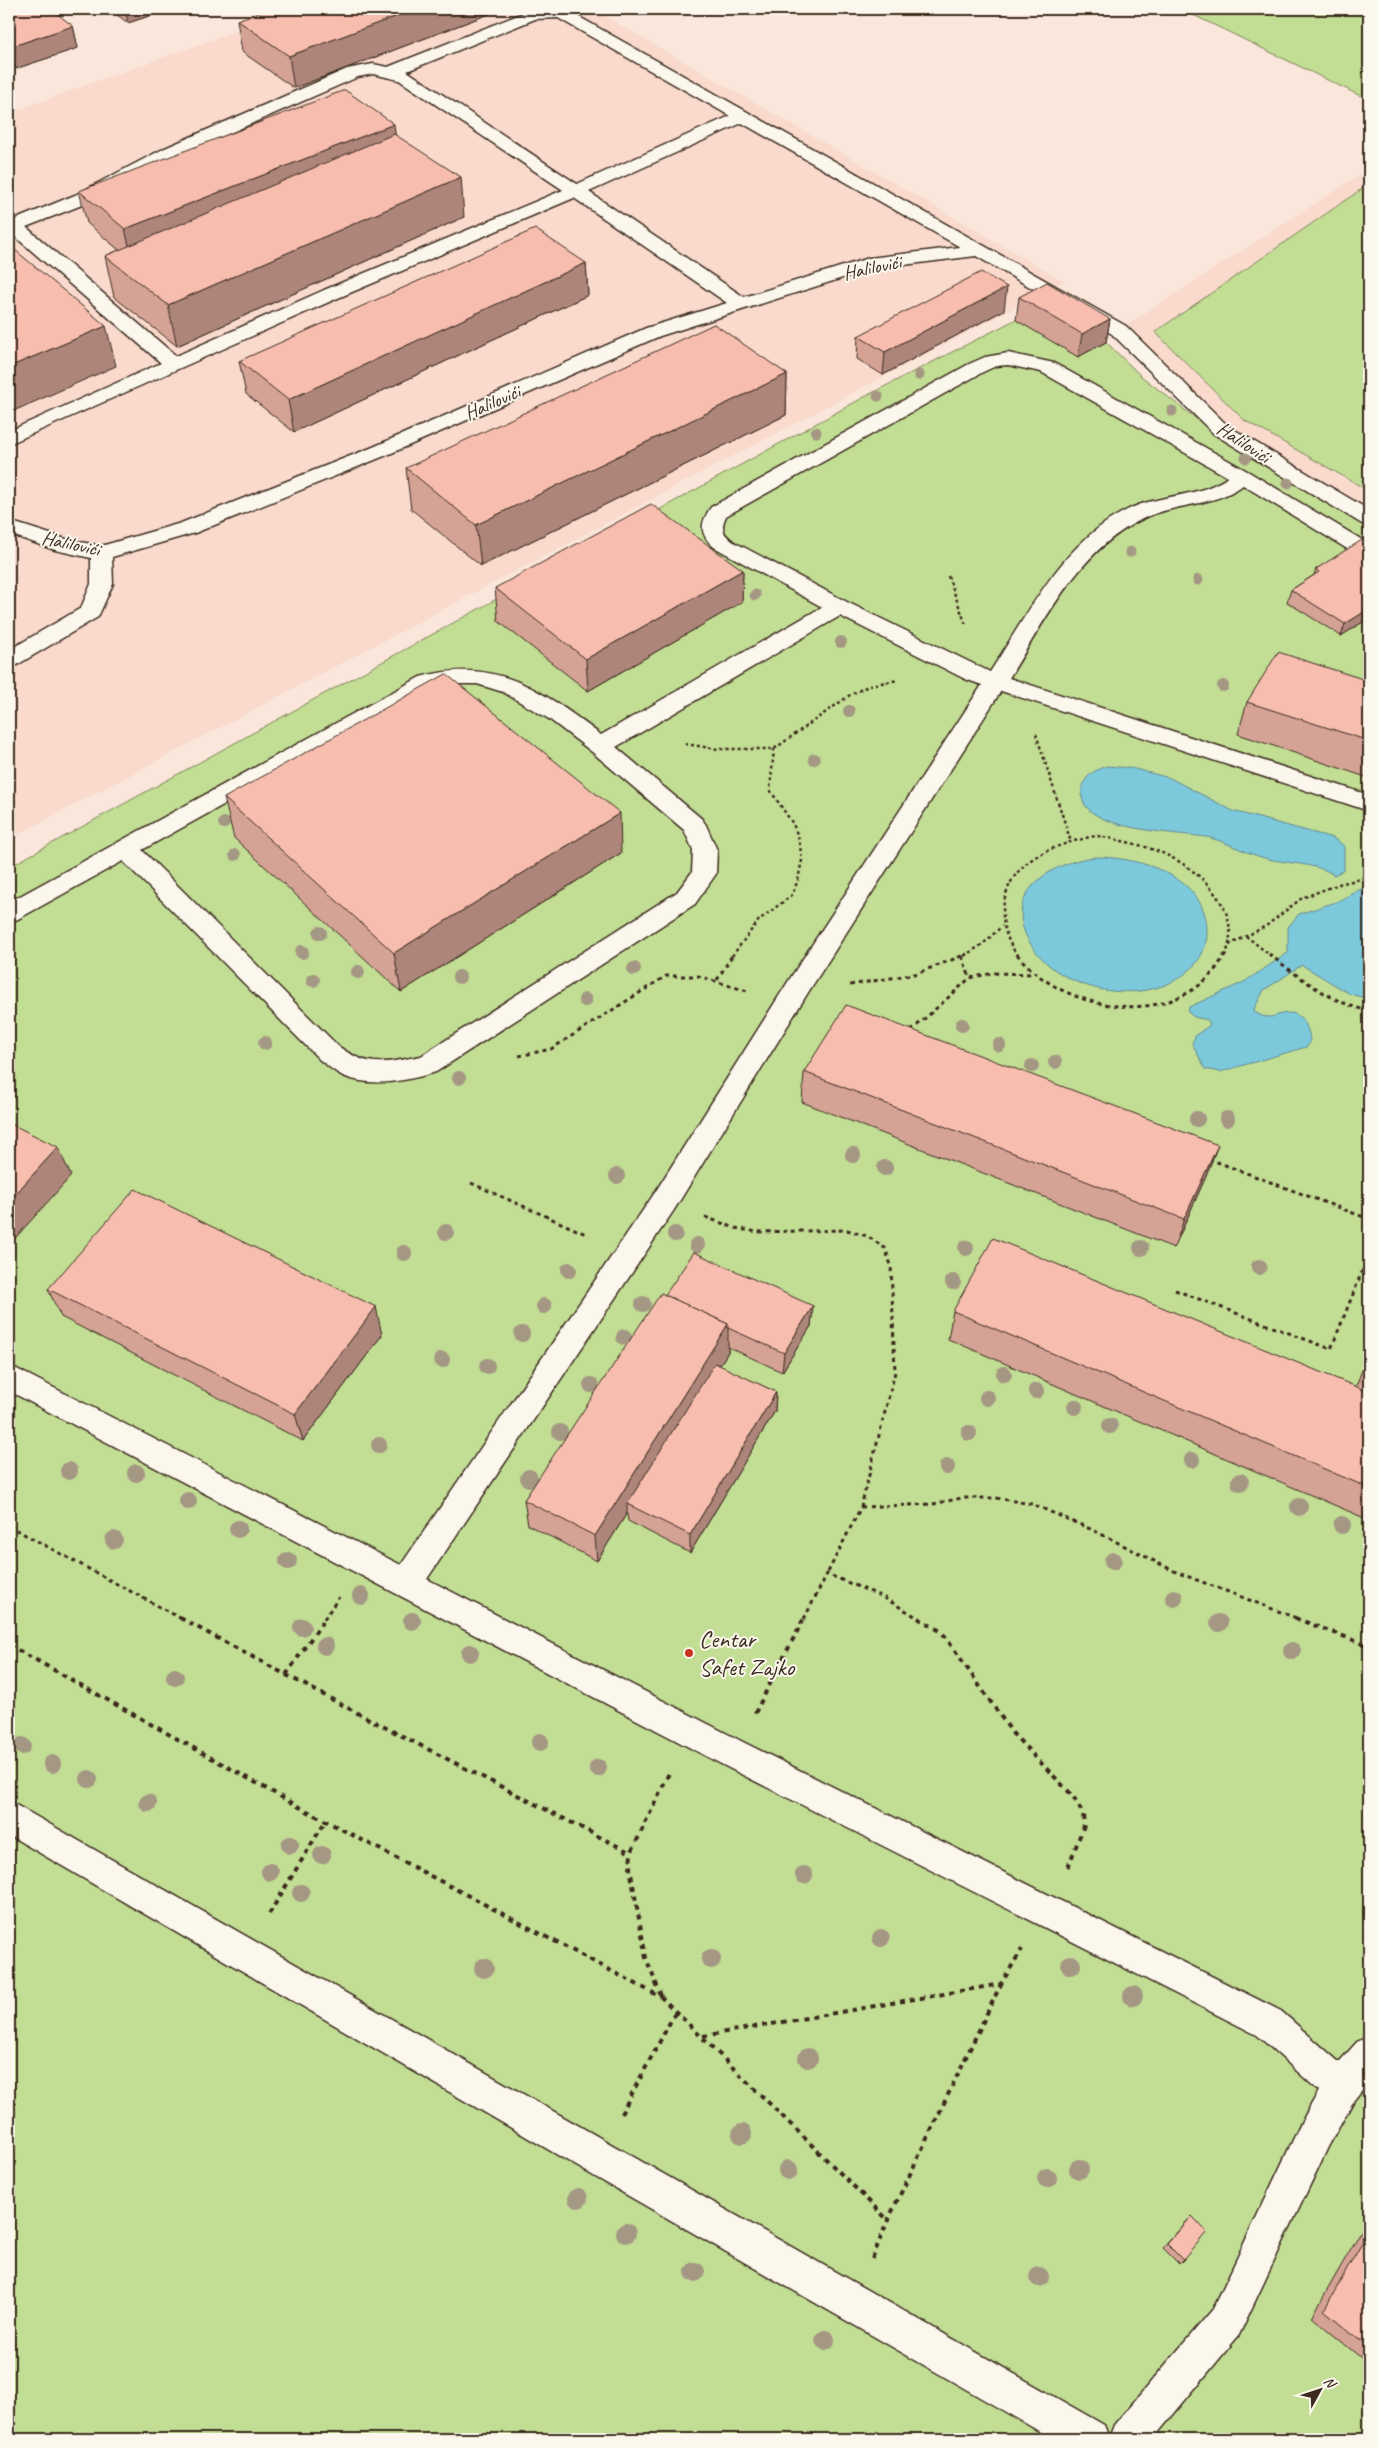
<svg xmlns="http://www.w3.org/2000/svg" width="1378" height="2448" font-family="Caveat,sans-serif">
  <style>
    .built { fill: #f9dacd }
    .green { fill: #c2dd94; stroke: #7e8459 }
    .water { fill: #7dc9dc; stroke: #638990 }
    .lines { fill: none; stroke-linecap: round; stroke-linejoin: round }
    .lane-casing { stroke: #3b2a1e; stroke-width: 3 }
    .street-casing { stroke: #3b2a1e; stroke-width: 3 }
    .path-far2 { stroke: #3b2a1e; stroke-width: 2.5; stroke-dasharray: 3 3; stroke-linecap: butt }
    .path-far1 { stroke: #3b2a1e; stroke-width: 3; stroke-dasharray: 4 4; stroke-linecap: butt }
    .path { stroke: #3b2a1e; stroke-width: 4; stroke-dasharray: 5 5; stroke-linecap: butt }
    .lane { fill: #fbf7ec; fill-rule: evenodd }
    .street { fill: #fbf7ec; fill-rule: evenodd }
    .tree { fill: #a49783 }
    .wall { fill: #d4a396; stroke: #3b2a1e }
    .shaded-wall { fill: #ad857a; stroke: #3b2a1e }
    .building { fill: #f7beaf; stroke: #3b2a1e }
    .poi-dot { fill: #c8321e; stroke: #fbf7ec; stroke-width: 2 }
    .labels { text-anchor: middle; stroke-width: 4; stroke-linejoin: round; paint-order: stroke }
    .far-street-label { font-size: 20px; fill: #3b2a1e; stroke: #fbf7ec }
    .poi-label { font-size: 24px; fill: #3b2a1e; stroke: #fbf7ec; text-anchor: start }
  </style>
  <rect width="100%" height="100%" fill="#fae6da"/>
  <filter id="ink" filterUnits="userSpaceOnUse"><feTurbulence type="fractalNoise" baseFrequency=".02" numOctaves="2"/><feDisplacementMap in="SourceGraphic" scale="10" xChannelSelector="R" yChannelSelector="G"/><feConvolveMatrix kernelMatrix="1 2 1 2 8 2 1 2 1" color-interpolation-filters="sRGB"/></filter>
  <g filter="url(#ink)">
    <g class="built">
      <path d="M 297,9 L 592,9 L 1064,281 L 9,839 L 9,113 Z"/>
      <path d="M 1369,169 L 1369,519 L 1221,430 L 1119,330 Z"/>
    </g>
    <g class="green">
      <path d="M 1181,9 L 1369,9 L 1369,100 Z"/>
      <path d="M 1369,184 L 1369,491 L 1244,420 L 1155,332 Z"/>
      <path d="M 1044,305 L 1106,342 L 1141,376 L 1212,431 L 1369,527 L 1369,2439 L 9,2439 L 9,867 L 868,395 Z"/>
    </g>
    <g class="water">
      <path d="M 1107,766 L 1131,768 L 1170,778 L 1233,811 L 1333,838 L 1344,846 L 1344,870 L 1334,875 C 1316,862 1282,864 1261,857 C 1244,852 1228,843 1211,838 C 1186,832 1063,833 1084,783 C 1088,773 1098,769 1107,766 Z"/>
      <path d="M 1096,857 C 1140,857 1208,877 1207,932 C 1207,955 1192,972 1172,982 C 1125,1004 1057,988 1030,943 C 1000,893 1053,861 1096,857 Z"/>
      <path d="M 1363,888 L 1369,888 L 1369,999 L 1350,994 L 1302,965 L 1264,990 L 1254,1009 L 1256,1013 C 1272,1022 1275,1013 1290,1013 C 1304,1014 1310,1031 1310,1043 L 1306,1047 L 1220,1072 L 1205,1069 L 1192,1043 L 1196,1035 L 1210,1025 L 1208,1020 L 1194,1017 L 1188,1012 L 1189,1007 L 1244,982 L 1288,953 L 1288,927 L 1299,914 L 1336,902 Z"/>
    </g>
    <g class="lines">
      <g class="lane-casing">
        <path id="lane" d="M 533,9 L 567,10 L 1126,326 L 1228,426 L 1369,510 L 1369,525 L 1362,524 L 1214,434 L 1112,334 L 976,256 L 871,269 L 660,336 L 387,455 L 195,533 L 112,557 L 113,584 L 98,617 L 17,665 L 9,667 L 9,650 L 81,608 L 91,584 L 91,558 L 55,550 L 9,534 L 9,521 L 66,539 L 101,546 L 181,523 L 373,447 L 646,328 L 727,303 L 574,198 L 338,298 L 9,444 L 9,431 L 161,363 L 11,233 L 9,233 L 9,222 L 75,195 L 165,148 L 347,69 L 373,64 L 388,67 ZM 558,18 L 730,116 L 577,184 L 407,71 L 535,19 ZM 373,74 L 399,80 L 563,190 L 324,290 L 176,356 L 26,227 L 87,203 L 177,156 L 358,77 ZM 742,123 L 960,247 L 869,258 L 744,297 L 589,192 Z"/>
      </g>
      <g class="street-casing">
        <path id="street" d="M 1008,353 L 1054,363 L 1249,472 L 1369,544 L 1369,560 L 1362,558 L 1243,485 C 1215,506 1180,503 1149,516 C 1081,545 1047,618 1009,678 L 1369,795 L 1369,811 L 1001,691 L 809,991 L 674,1210 L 427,1579 L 745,1743 L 1281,2011 L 1339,2062 L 1357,2042 L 1369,2036 L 1369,2081 L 1354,2100 L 1328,2147 L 1239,2335 L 1153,2439 L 1053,2439 L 585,2171 L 9,1835 L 9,1801 L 1104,2425 L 1109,2438 L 1114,2425 L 1213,2309 L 1302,2121 L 1319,2091 L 1257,2035 L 723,1765 L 9,1391 L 9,1365 L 401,1565 L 654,1194 L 791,977 L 982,685 L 965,679 L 840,616 L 616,747 L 702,819 L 706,825 L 717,850 L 716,874 L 695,904 L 436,1072 C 407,1081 372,1088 343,1076 C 335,1072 327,1065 320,1060 L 123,861 L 18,919 L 9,922 L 9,902 L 420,677 C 497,656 543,691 601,735 L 822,607 L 714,547 C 699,534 700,523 711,507 L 969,364 L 985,357 ZM 1008,365 L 1041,372 L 1228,477 C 1198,498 1159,494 1127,510 C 1062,542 1028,614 990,672 L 847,602 L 734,542 C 723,534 720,529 726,516 L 983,372 L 996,366 ZM 477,684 L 503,692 L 549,719 L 592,752 L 684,830 L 693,850 L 692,872 L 677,892 L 421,1056 C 384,1063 370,1069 338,1046 L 142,850 L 434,688 L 459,684 Z"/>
      </g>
      <g class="path-far2">
        <path d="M 948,576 L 966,625"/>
        <path d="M 1036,734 L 1071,842"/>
        <path d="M 685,744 L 718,749 L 774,749 L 850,695 L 870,685 L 898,680"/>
        <path d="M 1246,936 L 1271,956"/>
        <path d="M 1229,945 L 1266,926 L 1302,898 L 1339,884 L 1369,877"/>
        <path d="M 732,956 L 759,920 L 792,895 L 798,880 L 802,860 L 799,839 L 793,824 L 770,790 L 774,749"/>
        <path d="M 964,956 L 983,944 L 1002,926"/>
        <path d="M 1018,956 C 1003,936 999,914 1007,891 C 1018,860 1049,848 1078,840 C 1084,839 1091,836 1097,836 C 1106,837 1117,840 1127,842 C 1167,851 1200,868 1222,904 C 1231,920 1233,939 1225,956"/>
      </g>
      <g class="path-far1">
        <path d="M 1017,954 C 1065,1016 1185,1032 1225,954"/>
        <path d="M 1269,954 C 1299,977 1331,1003 1369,1011"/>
        <path d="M 962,956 L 970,978"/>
        <path d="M 717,980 L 733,954"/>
        <path d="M 850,985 L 915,974 L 967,954"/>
        <path d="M 911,1031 L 970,978 L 993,973 L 1034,974"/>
        <path d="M 519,1056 L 551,1049 L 666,976 L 698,976 L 747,991"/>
        <path d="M 1209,1159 L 1369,1219"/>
        <path d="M 471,1183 L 588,1235"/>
        <path d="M 705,1217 L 735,1228 L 757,1232 L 847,1230 L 867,1236 L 885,1248 L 891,1265 L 895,1372 L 861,1507 L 827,1574"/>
        <path d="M 1175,1290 L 1331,1349 L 1369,1254"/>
        <path d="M 861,1507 L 933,1504 L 962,1498 L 996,1498 L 1032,1504 L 1095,1531 L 1176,1572 L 1299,1619"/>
        <path d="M 9,1526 L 182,1619"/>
        <path d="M 324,1619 L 339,1597"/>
        <path d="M 804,1619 L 827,1574 L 881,1596 L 920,1619"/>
      </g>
      <g class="path">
        <path d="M 180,1618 L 363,1716 L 631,1853"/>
        <path d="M 918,1618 L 942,1632 L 1013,1734 L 1073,1796 L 1083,1814 L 1084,1825 L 1067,1870"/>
        <path d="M 1295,1618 L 1369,1646"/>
        <path d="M 9,1645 L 303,1809 L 661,1997 L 888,2220"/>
        <path d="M 286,1675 L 325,1618"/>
        <path d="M 755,1713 L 804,1618"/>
        <path d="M 269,1914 L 326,1820"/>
        <path d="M 661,1996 L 646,1958 L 630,1868 L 631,1853 L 670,1771"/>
        <path d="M 703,2036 L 1001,1984 L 1022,1949"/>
        <path d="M 621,2114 L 675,2013"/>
        <path d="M 872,2259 L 888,2220 L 1001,1984"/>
      </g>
      <use href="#lane" class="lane"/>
      <use href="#street" class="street"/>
    </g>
    <g class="tree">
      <circle cx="919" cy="375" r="5.5"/>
      <circle cx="878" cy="396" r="5.5"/>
      <circle cx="1172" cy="411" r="5.5"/>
      <circle cx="816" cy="432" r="5.5"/>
      <circle cx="1246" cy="458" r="5.5"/>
      <circle cx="1288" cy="483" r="5.5"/>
      <circle cx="1130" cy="552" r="5.5"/>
      <circle cx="1198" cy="580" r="5.5"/>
      <circle cx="755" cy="595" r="5.5"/>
      <circle cx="841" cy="642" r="6"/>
      <circle cx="1223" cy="686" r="6"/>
      <circle cx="849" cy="711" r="6"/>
      <circle cx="814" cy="759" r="6"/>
      <circle cx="224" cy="823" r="6"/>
      <circle cx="235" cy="855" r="6"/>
      <circle cx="320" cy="933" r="7"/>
      <circle cx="302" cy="952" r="7"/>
      <circle cx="634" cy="969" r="7"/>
      <circle cx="358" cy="972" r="7"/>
      <circle cx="459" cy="977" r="7"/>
      <circle cx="313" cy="980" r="7"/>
      <circle cx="585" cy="1000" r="7"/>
      <circle cx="962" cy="1025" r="7"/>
      <circle cx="265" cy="1043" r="7"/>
      <circle cx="999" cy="1045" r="7"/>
      <circle cx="1055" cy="1062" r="7"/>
      <circle cx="1032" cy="1066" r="7"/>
      <circle cx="459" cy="1078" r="7"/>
      <circle cx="1197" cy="1119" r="8"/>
      <circle cx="1227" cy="1119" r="8"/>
      <circle cx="853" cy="1155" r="8"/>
      <circle cx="885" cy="1168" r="8"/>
      <circle cx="617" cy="1176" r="8"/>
      <circle cx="446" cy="1232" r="8"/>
      <circle cx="675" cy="1234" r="8"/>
      <circle cx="697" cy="1245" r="8"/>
      <circle cx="966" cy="1248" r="8"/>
      <circle cx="1141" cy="1248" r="8"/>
      <circle cx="404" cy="1253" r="8"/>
      <circle cx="1259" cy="1267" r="8"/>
      <circle cx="569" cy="1270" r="8"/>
      <circle cx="953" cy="1282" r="8"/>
      <circle cx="643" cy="1304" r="8"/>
      <circle cx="544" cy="1306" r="8"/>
      <circle cx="522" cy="1334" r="8"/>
      <circle cx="624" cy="1337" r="8"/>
      <circle cx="442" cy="1360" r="8"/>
      <circle cx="487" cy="1366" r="8"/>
      <circle cx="1004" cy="1374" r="8"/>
      <circle cx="591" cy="1385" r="8"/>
      <circle cx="1036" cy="1391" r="8"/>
      <circle cx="987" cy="1398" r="8"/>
      <circle cx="1075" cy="1407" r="8"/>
      <circle cx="1110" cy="1426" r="8"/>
      <circle cx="560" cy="1432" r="8"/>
      <circle cx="969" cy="1433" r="8"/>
      <circle cx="379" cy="1445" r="8"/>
      <circle cx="1192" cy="1460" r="8"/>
      <circle cx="947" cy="1467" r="8"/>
      <circle cx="69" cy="1471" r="9"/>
      <circle cx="136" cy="1473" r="9"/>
      <circle cx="529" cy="1478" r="9"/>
      <circle cx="1240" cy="1482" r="9"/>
      <circle cx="188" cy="1501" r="9"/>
      <circle cx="1299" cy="1507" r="9"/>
      <circle cx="1342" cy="1525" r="9"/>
      <circle cx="238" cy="1529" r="9"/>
      <circle cx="114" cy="1540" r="9"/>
      <circle cx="288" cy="1561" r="9"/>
      <circle cx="1113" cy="1561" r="9"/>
      <circle cx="361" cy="1596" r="9"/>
      <circle cx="1174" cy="1598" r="9"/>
      <circle cx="412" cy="1621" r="9"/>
      <circle cx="1219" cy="1623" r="9"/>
      <circle cx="302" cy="1627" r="9"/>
      <circle cx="325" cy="1646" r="9"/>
      <circle cx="1292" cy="1651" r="9"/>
      <circle cx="470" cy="1653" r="9"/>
      <circle cx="175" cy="1677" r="9"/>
      <circle cx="540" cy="1742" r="9"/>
      <circle cx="22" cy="1746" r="9"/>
      <circle cx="52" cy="1764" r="9"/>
      <circle cx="598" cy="1768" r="9"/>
      <circle cx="89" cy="1779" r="9"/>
      <circle cx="148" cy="1803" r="9"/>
      <circle cx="290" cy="1845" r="9"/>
      <circle cx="322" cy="1855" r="9"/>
      <circle cx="270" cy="1872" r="9"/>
      <circle cx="804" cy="1875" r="9"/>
      <circle cx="301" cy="1893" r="9"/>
      <circle cx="881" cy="1938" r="9"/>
      <circle cx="711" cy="1959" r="10"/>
      <circle cx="1071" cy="1965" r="10"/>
      <circle cx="484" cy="1968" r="10"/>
      <circle cx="1133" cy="1996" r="10"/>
      <circle cx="808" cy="2058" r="10"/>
      <circle cx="742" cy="2134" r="10"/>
      <circle cx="1079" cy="2169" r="10"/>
      <circle cx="788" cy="2170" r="10"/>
      <circle cx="1047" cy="2178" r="10"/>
      <circle cx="578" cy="2198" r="10"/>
      <circle cx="626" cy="2233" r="10"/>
      <circle cx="695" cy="2272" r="10"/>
      <circle cx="1039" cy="2277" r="10"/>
      <circle cx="825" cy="2340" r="10"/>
    </g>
    <g class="wall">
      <path d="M 9,9 L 73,26 L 78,48 L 15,69 L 9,64 Z"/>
      <path d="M 109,9 L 170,9 L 128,23 Z"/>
      <path d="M 502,9 L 294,88 L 242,52 L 237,20 Z"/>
      <path d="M 395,134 L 464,217 L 177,346 L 114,297 L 105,256 L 119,250 L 87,223 L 79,191 Z"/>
      <path d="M 586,263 L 588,295 L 294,432 L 246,394 L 239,361 Z"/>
      <path d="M 1019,297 L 1110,319 L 1106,342 L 1078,357 L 1016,320 Z"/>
      <path d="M 1004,310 L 883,375 L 857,359 L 858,336 Z"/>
      <path d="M 787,374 L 786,415 L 481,566 L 411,509 L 406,468 Z"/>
      <path d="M 1369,541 L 1369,618 L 1341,636 L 1287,602 L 1291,590 L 1314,575 L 1316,569 Z"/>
      <path d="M 743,570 L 742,602 L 588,691 L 498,621 L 495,588 Z"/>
      <path d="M 1369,681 L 1369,778 L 1238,734 L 1247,702 Z"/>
      <path d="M 224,798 L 621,853 L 401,992 L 234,838 Z"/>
      <path d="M 804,1072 L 1207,1174 L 1174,1248 L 802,1102 Z"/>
      <path d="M 48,1289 L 382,1335 L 303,1441 L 61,1317 Z"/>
      <path d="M 665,1295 L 813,1306 L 811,1326 L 782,1372 L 728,1347 L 728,1352 L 719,1366 L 776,1392 L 775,1411 L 690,1553 L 628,1521 L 627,1513 L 597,1561 L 528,1525 L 524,1500 Z"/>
      <path d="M 953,1311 L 1356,1386 L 1369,1351 L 1369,1520 L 948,1339 Z"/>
      <path d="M 1192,2216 L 1183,2260 L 1179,2264 L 1163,2248 L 1188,2220 Z"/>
      <path d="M 1369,2217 L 1369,2360 L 1366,2362 L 1312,2317 Z"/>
    </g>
    <g class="shaded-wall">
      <path d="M 125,9 L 170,9 L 128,23 Z"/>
      <path d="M 416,9 L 502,9 L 294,88 L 289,56 Z"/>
      <path d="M 73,26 L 78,48 L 15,69 L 10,47 Z"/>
      <path d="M 394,124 L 398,157 L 133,262 L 125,229 Z"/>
      <path d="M 461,177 L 464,217 L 177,346 L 168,305 Z"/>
      <path d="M 586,263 L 588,295 L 294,432 L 288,400 Z"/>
      <path d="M 1007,287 L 1004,310 L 883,375 L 885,352 Z"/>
      <path d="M 1110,319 L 1106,342 L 1078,357 L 1082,334 Z"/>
      <path d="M 106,326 L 116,366 L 9,413 L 9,367 Z"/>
      <path d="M 787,374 L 786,415 L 481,566 L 476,525 Z"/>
      <path d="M 743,570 L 742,602 L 588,691 L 586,659 Z"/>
      <path d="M 1369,609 L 1369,618 L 1341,636 L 1345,624 Z"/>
      <path d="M 620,813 L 621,853 L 401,992 L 394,953 Z"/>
      <path d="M 1218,1145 L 1207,1174 L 1174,1248 L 1184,1219 Z"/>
      <path d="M 58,1147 L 71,1176 L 9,1245 L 9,1201 Z"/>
      <path d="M 813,1306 L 811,1326 L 782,1372 L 784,1353 Z"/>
      <path d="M 376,1307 L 382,1335 L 303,1441 L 295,1414 Z"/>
      <path d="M 728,1324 L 728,1352 L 632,1506 L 627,1504 L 627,1513 L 597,1561 L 595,1536 Z"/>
      <path d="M 776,1392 L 775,1411 L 690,1553 L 690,1535 Z"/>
    </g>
    <g class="building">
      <path d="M 9,9 L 51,9 L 73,26 L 10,47 L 9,46 Z"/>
      <path d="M 269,9 L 416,9 L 289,56 L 237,20 Z"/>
      <path d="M 345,90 L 394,124 L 125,229 L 79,191 Z"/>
      <path d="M 394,134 L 461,177 L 168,305 L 105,256 Z"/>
      <path d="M 535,229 L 586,263 L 288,400 L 239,361 Z"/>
      <path d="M 9,245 L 106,326 L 9,367 Z"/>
      <path d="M 981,272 L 1007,287 L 885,352 L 858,336 Z"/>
      <path d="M 1047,282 L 1110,319 L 1082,334 L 1019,297 Z"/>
      <path d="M 714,324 L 787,374 L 476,525 L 406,468 Z"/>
      <path d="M 651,504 L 743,570 L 586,659 L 495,588 Z"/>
      <path d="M 1365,538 L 1369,541 L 1369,609 L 1345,624 L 1291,590 L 1319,572 L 1316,569 Z"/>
      <path d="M 1278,652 L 1369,681 L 1369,741 L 1247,702 Z"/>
      <path d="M 446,674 L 620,813 L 394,953 L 224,798 Z"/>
      <path d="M 846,1005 L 1218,1145 L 1184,1219 L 804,1072 Z"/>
      <path d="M 9,1123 L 58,1147 L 9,1201 Z"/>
      <path d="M 135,1189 L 376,1307 L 295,1414 L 48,1289 Z"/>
      <path d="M 993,1238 L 1369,1392 L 1369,1488 L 953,1311 Z"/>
      <path d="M 694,1252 L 813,1306 L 784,1353 L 728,1328 L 728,1324 L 665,1295 Z"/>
      <path d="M 661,1293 L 728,1324 L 595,1536 L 524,1500 Z"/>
      <path d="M 715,1363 L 776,1392 L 690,1535 L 627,1504 Z"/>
      <path d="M 1369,1365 L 1369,1383 L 1363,1381 Z"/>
      <path d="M 1192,2216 L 1207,2232 L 1183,2260 L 1167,2244 Z"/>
      <path d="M 1369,2231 L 1369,2347 L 1324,2310 Z"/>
    </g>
  </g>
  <circle class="poi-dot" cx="689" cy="1653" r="5"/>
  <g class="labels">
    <g class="far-street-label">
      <text transform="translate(872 267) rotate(-12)" y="7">Halilovići</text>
      <text transform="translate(492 402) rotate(-24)" y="7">Halilovići</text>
      <text transform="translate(1244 442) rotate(33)" y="7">Halilovići</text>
      <text transform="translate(71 543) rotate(12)" y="7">Halilovići</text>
    </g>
    <g class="poi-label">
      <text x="699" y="1647">Centar<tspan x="699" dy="28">Safet Zajko</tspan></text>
    </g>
  </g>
  <rect width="1378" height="2448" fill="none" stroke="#fbf7ec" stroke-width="30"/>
  <rect x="15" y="15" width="1348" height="2418" fill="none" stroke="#3b2a1e" stroke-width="2" filter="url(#ink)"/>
  <g transform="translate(1320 2390) rotate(50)" stroke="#fbf7ec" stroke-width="4" paint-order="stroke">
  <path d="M0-4L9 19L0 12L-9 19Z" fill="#3b2a1e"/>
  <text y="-8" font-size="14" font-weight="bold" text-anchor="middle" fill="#3b2a1e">N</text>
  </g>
</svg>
